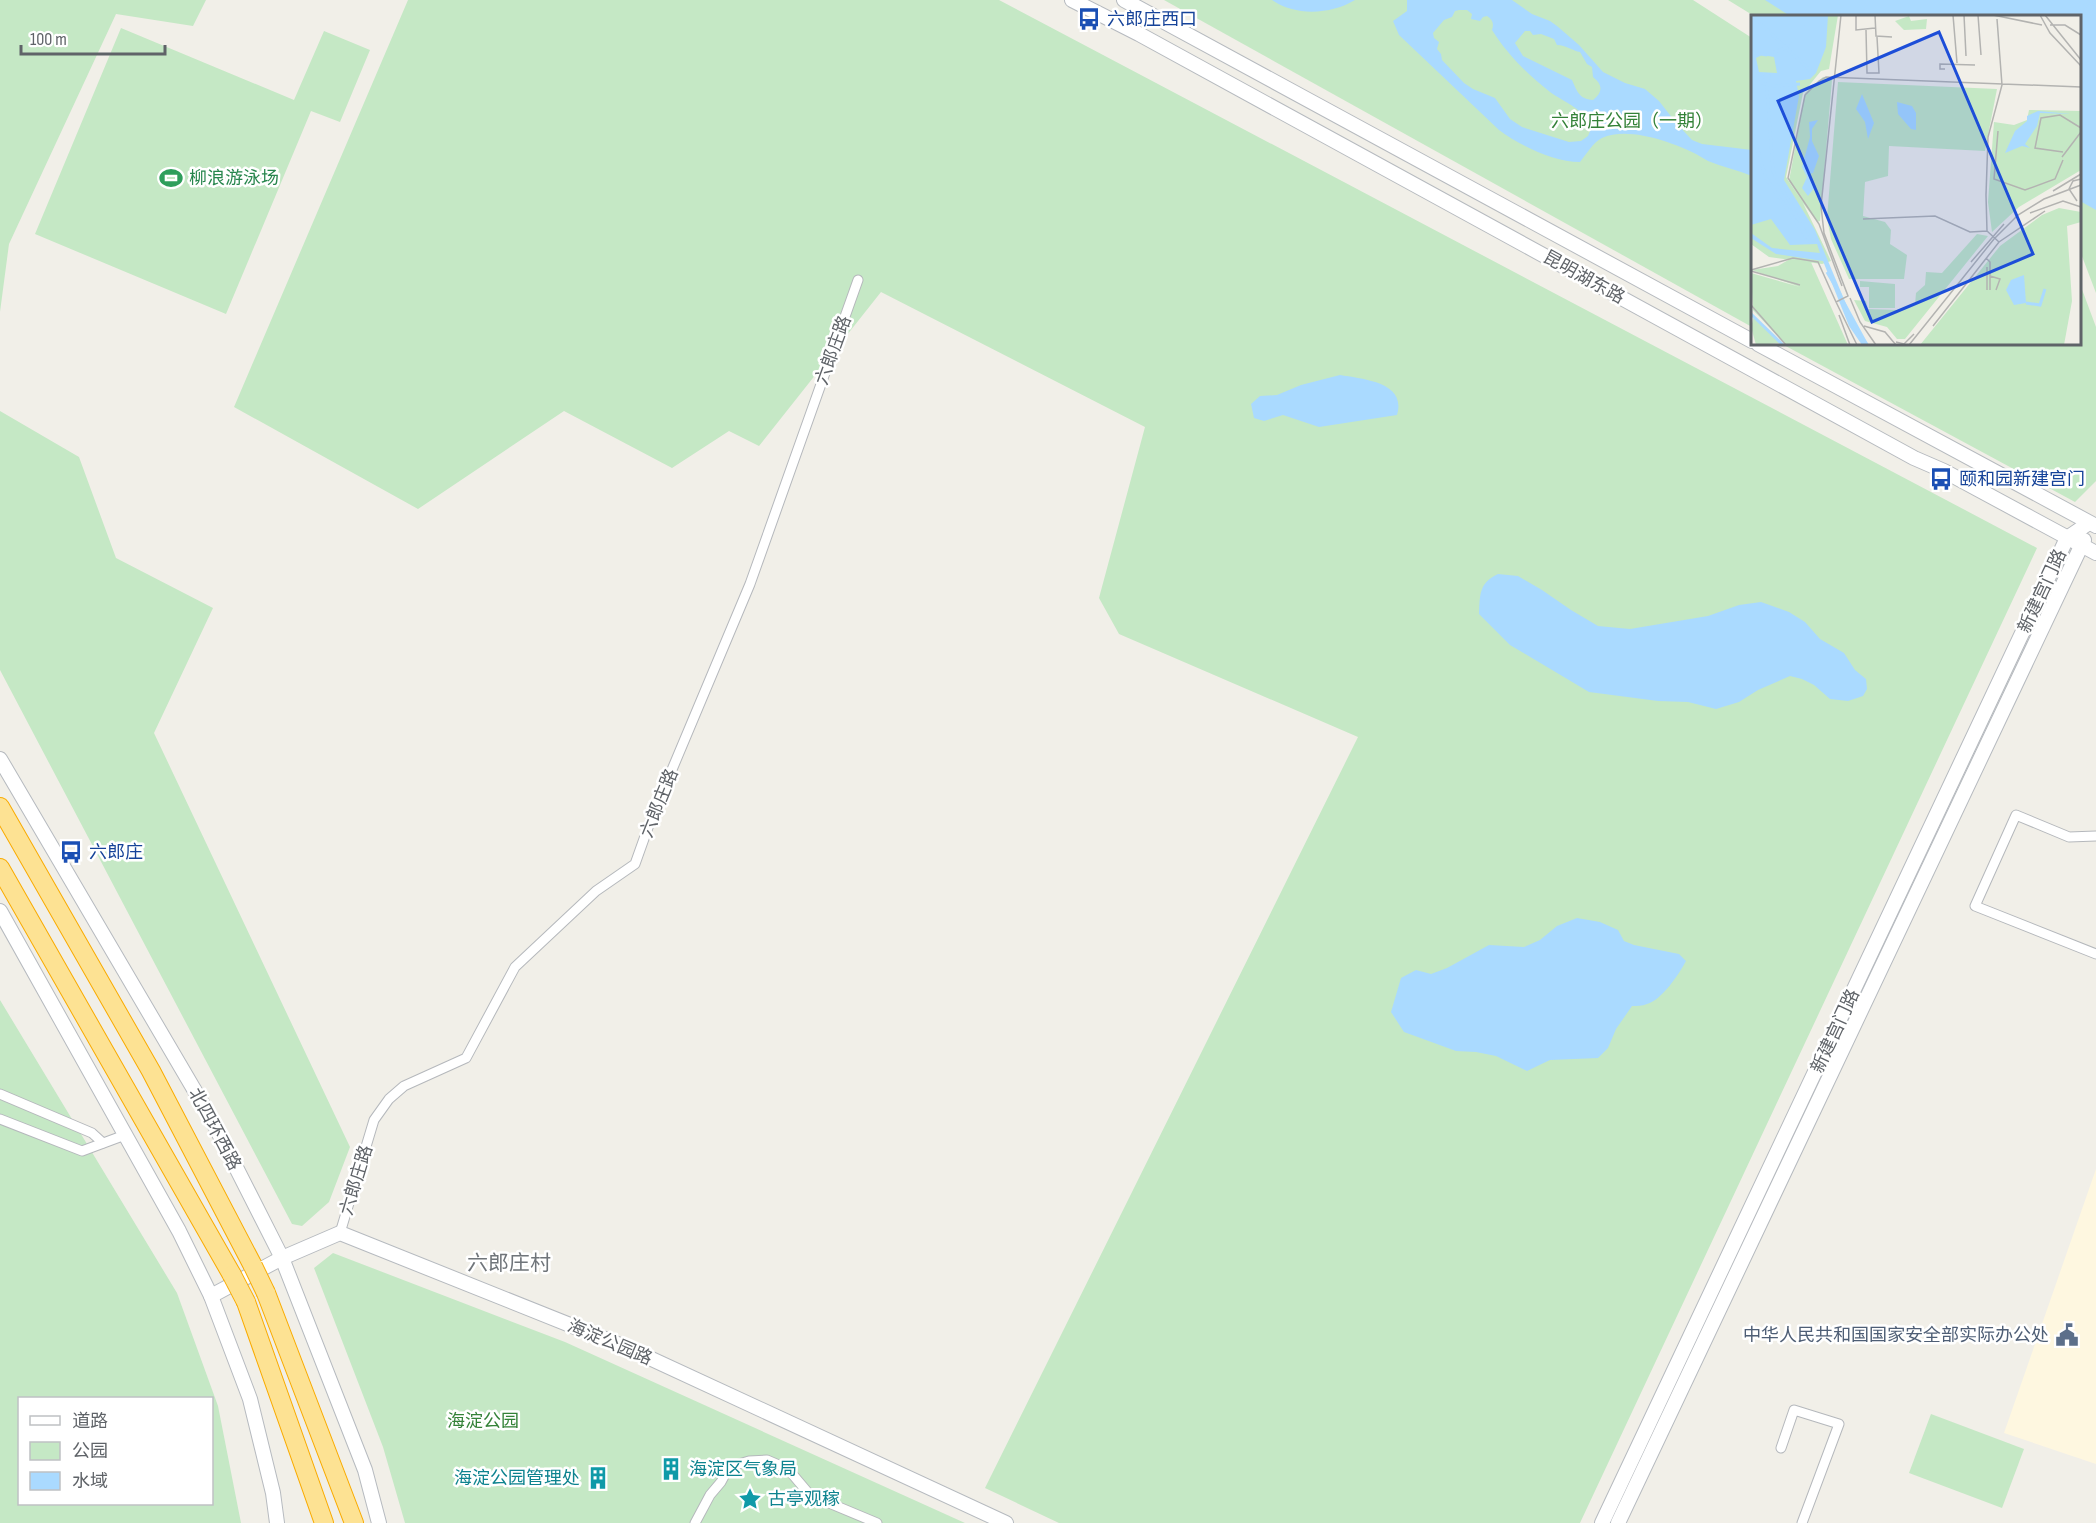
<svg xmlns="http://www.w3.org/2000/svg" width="2096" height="1523" font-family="'Sofia Sans Condensed','Noto Sans SC',sans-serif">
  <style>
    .commercial { fill: #fef7e0 }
    .green { fill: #c5e8c5; fill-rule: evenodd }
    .water { fill: #aadaff; fill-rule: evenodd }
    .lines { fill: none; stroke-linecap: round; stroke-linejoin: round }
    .street-casing { stroke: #b5b8bc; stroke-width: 11 }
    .secondary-casing { stroke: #b6babf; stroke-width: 16 }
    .highway-casing { stroke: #f9ab00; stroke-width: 20 }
    .street { stroke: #fff; stroke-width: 9 }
    .secondary { stroke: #fff; stroke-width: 14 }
    .highway { stroke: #fde293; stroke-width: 18 }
    .highway-bridge-casing { stroke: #f9ab00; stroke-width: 20; stroke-linecap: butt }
    .highway-bridge { stroke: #fde293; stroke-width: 18 }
    .labels { text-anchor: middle; stroke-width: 5; stroke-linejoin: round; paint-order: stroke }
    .transit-label { font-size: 18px; fill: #164399; stroke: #fff; text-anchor: start }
    .park-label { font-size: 18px; fill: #348238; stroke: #fff }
    .leisure-label { font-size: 18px; fill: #27864d; stroke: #fff; text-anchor: start }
    .street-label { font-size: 18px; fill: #5f6368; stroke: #fff }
    .service-label { font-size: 18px; fill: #4e5e75; stroke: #fff; text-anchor: end }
    .culture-label { font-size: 18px; fill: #0d838f; stroke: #fff; text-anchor: start }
    .quarter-label { font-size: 21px; fill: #70757a; stroke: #fff }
    .inset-river { fill: none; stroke: #aadaff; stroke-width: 3 }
    .inset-road { fill: none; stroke: #b3b3b1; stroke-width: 1.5 }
    .view { fill: #1d4ed8; fill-opacity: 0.15; stroke: #1d4ed8; stroke-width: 3 }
    .inset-edge { fill: none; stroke: #5f6368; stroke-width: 3 }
  </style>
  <rect width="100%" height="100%" fill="#f1efe8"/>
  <path class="commercial" d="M 2096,1169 L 2096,1464 L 2004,1433 Z"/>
  <g class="green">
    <path d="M 0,0 L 206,0 L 193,26 L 116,14 L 9,244 L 0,312 Z"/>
    <path d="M 408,0 L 999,0 L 2037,548 L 1580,1523 L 1059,1523 L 985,1488 L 1358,737 L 1119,634 L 1099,598 L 1145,427 L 881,292 L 759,446 L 729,431 L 672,468 L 564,411 L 418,509 L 234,407 Z"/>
    <path d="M 1164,0 L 1693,0 L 1752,38 L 1752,327 Z"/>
    <path d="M 1728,0 L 2096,0 L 2096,293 L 2080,251 L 2080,16 L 1754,16 Z"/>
    <path d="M 121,28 L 294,100 L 324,31 L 370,50 L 340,122 L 311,111 L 226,314 L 35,234 Z"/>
    <path d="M 2080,284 L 2096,327 L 2096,481 L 2075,502 L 1782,344 L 2080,344 Z"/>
    <path d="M 0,411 L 79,457 L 116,558 L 213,608 L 154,733 L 350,1147 L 329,1202 L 302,1226 L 292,1224 L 0,670 Z"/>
    <path d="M 0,1000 L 177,1293 L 218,1406 L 241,1523 L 0,1523 ZM 20,1398 L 212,1398 L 212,1504 L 20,1504 Z"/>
    <path d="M 333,1253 L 565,1342 L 965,1523 L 405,1523 L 383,1447 L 314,1268 Z"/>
    <path d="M 1931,1414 L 2024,1449 L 2002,1508 L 1909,1473 Z"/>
  </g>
  <g class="water">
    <path d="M 1272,0 L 1355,0 C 1332,14 1296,17 1272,0 Z"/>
    <path d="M 1407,0 L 1512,0 L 1532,14 L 1550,21 L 1557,26 L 1579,45 L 1603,72 L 1625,83 L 1645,89 L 1659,101 L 1677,124 L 1692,140 L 1702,144 L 1752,150 L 1752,176 C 1738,170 1722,167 1708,161 C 1704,159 1700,156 1696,154 C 1672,142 1628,126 1602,138 C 1593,142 1586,155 1580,162 C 1553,162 1519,145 1499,130 L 1399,35 L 1393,21 L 1407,11 ZM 1459,10 L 1467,10 L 1472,14 L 1471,19 L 1480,21 L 1483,17 L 1487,16 C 1493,20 1494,24 1492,30 C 1507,54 1528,75 1550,92 C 1567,104 1584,108 1591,129 L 1588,136 L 1581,141 L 1569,142 L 1522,127 L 1510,119 L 1495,98 L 1473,89 L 1464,83 L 1442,60 L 1441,54 L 1437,49 L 1439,42 L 1434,38 L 1433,33 L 1444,20 L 1452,17 L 1455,11 ZM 1525,31 L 1530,31 L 1533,35 L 1541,34 L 1554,39 L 1557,45 C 1566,45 1573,51 1580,52 L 1587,64 L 1592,67 L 1593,77 C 1603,85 1603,92 1593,100 C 1579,99 1577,91 1572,80 L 1523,56 L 1515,43 Z"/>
    <path d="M 1765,0 L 2096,0 L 2096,210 L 2080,201 L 2080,16 L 1790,16 Z"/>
    <path d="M 1340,375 C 1363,379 1407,382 1397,415 L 1319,427 L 1283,415 L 1264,421 L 1254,418 L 1251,404 L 1260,396 L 1277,395 L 1301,385 Z"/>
    <path d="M 1498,574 L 1518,576 L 1542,590 L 1571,610 L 1598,626 L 1630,629 L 1708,616 L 1739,605 L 1761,602 L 1789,612 L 1805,622 L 1820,639 L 1844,653 L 1855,670 L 1866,679 L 1867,689 L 1863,696 L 1848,701 L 1830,699 L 1814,685 L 1802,679 L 1790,676 L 1758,690 L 1739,702 L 1716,709 L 1688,702 L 1658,701 L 1589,692 L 1510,645 L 1479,614 C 1480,594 1479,583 1498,574 Z"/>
    <path d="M 1577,918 L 1600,922 L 1618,930 L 1624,941 L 1634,945 L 1679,954 L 1686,961 C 1679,974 1662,1000 1647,1004 C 1642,1006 1637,1006 1632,1006 L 1616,1029 L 1608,1048 L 1598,1058 L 1550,1060 L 1527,1071 L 1496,1056 L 1476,1052 L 1456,1051 L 1404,1032 L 1391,1012 L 1401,978 L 1416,970 L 1431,974 L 1447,968 L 1489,945 L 1524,947 L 1540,940 L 1557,926 Z"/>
  </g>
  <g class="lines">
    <g class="street-casing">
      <g id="street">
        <path d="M 2096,836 L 2069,837 L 2016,815 L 1975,906 L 2096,954"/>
        <path d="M 0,1094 L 92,1133 L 103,1143"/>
        <path d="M 0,1119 L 82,1151 L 125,1135"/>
        <path d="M 340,1233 L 374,1120 L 389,1099 L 404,1086 L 466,1058 L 515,967 L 596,891 L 635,864 L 650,822 L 750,584 L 858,280"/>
        <path d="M 1781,1448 L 1794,1410 L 1839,1424 L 1802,1523"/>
        <path d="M 695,1523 L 710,1495 L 721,1482 L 729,1467 L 749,1461 L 767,1460 L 788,1469 L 810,1495 L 877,1523"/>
      </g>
    </g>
    <g class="secondary-casing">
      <g id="secondary">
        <path d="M 1072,0 L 1139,34 L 1914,458 L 1944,471 L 2096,553"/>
        <path d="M 1124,0 L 1752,341"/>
        <path d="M 1758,344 L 2096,526"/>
        <path d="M 0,759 L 212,1120 L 282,1258 L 365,1470 L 379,1523"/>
        <path d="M 0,911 L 179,1231 L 211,1296 L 250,1399 L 273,1493 L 277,1523"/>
        <path d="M 211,1296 L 282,1258 L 340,1233 L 630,1349 L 1006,1523"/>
        <path d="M 1602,1523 L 2067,538 L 2089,523"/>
        <path d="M 1618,1523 L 2084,540"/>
      </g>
    </g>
    <g class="highway-casing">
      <g id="highway">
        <path d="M 0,807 L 151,1071 L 253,1266"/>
        <path d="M 0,868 L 232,1275"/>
        <path d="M 266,1293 L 354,1523"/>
        <path d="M 246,1302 L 324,1523"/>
      </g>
    </g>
    <use href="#street" class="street"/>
    <use href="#secondary" class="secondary"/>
    <use href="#highway" class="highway"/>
    <g class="highway-bridge-casing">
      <g id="highway-bridge">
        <path d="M 253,1266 L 266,1293"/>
        <path d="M 232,1275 L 246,1302"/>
      </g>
    </g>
    <use href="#highway-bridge" class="highway-bridge"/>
  </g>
  <defs>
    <g id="bus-bare" transform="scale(1.8)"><path d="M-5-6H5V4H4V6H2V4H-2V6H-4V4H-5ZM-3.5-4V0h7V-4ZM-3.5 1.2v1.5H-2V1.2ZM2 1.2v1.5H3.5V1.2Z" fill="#1a4fb4" stroke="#fff" stroke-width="2.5" paint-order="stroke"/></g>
    <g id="stadium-bare" transform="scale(1.8)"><path d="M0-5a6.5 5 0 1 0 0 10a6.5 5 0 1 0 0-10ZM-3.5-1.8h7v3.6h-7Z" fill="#2e9e5b" stroke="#fff" stroke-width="2.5" paint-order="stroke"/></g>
    <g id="civic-bare" transform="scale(1.8)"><path d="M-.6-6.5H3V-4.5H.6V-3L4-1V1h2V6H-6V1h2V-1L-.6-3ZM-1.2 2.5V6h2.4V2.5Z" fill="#5c6f8a" stroke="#fff" stroke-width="2.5" paint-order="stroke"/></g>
    <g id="building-bare" transform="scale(1.8)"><path d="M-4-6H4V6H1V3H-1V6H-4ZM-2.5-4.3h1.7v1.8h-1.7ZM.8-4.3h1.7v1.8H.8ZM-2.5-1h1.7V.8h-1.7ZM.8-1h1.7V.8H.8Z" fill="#0f9aa8" stroke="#fff" stroke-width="2.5" paint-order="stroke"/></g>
    <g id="sight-bare" transform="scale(1.8)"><path d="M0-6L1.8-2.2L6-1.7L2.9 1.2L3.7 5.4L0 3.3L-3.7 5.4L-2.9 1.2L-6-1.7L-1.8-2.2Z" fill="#0f9aa8" stroke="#fff" stroke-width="2.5" paint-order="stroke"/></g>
  </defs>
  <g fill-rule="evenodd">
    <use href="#bus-bare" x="1089" y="19"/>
    <use href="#stadium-bare" x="171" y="178"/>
    <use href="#bus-bare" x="1941" y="479"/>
    <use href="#bus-bare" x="71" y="852"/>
    <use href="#civic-bare" x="2067" y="1335"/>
    <use href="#building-bare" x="671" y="1469"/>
    <use href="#building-bare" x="598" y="1478"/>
    <use href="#sight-bare" x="750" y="1499"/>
  </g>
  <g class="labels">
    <g class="transit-label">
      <text x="1107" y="25">六郎庄西口</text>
      <text x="1959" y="485">颐和园新建宫门</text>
      <text x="89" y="858">六郎庄</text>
    </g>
    <g class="park-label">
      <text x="1632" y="127">六郎庄公园（一期）</text>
      <text x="483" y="1427">海淀公园</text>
    </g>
    <g class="leisure-label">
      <text x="189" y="184">柳浪游泳场</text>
    </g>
    <g class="street-label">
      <text transform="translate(1584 277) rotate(29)" y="6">昆明湖东路</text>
      <text transform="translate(833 350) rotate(-70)" y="6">六郎庄路</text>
      <text transform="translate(2042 591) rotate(-65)" y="6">新建宫门路</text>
      <text transform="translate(659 803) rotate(-68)" y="6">六郎庄路</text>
      <text transform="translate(1835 1031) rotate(-65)" y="6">新建宫门路</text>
      <text transform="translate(215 1129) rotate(62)" y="6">北四环西路</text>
      <text transform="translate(356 1180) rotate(-73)" y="6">六郎庄路</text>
      <text transform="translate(610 1342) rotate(23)" y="6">海淀公园路</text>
    </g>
    <g class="service-label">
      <text x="2049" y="1341">中华人民共和国国家安全部实际办公处</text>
    </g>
    <g class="culture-label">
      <text x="689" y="1475">海淀区气象局</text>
      <text x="580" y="1484" text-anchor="end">海淀公园管理处</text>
      <text x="768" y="1505">古亭观稼</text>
    </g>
    <g class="quarter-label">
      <text x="509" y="1270">六郎庄村</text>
    </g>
  </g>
  <g transform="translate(1751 15)">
    <rect width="330" height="330" fill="#f1efe8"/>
    <path d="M 0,0 L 87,0 L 78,54 L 70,56 L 52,78 L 35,162 L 51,186 L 38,166 L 54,78 L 72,62 L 81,65 L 69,206 L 66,207 L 52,188 L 80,246 L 71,249 L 18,242 L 0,229 ZM 158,1 L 160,6 L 176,4 L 175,14 L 153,15 L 144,6 ZM 87,67 L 246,74 L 234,136 L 138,131 L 137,161 L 114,167 L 112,201 L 134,207 L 140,215 L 139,229 L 156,240 L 153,264 L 98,264 L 80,224 L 76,203 ZM 278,95 L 330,96 L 330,155 L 268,192 L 241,217 L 237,187 L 243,107 L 263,110 L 276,105 ZM 308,193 L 330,197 L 330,207 L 316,211 L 321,286 L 313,330 L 169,330 L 249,231 L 291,200 ZM 226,219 L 237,221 L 154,324 L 146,324 L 136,312 L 114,306 L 103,285 L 115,286 L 117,294 L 146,295 L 164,290 L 165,278 L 174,270 L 175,257 L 191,258 ZM 39,244 L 59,245 L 97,330 L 35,330 L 2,295 L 0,258 L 49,272 L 1,255 L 27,251 ZM 109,266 L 144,269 L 144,293 L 118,293 L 118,272 L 109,272 ZM 3,301 L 29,328 L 5,330 L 0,312 Z" fill="#c5e8c5"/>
    <path d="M 0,0 L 77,0 L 75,32 L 65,58 L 59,64 L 45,66 L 48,81 L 33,165 L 64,215 L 103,308 L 118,330 L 111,330 L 98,311 L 72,246 L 25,239 L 0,223 L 0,218 L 21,233 L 69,238 L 66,229 L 39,230 L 20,204 L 0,210 ZM 11,40 L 23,42 L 26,58 L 8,57 L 5,43 ZM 111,79 L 123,108 L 117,124 L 114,107 L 105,94 ZM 146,87 L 161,91 L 165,98 L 165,115 L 160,114 L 147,99 ZM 287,96 L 320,99 L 289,98 L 286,111 L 274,129 L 279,133 L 271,131 L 254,138 L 264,116 L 276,106 L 276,101 ZM 67,105 L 61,114 L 61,126 L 68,141 L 62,158 L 58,159 L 64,172 L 57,181 L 51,173 L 56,162 L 51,152 L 59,122 L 58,107 ZM 273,260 L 275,288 L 263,290 L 255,275 L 260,265 Z" fill="#aadaff" fill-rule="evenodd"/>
    <path class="inset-river" d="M 0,0 L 61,57M 0,37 L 15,40 L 32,34 L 55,11 L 55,0M 18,59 L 16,74 L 22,156 L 60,228M 0,66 L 24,71 L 49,69M 0,69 L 18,59M 0,112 L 15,163 L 56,223M 76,257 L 90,281M 92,286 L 116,330M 275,288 L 289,290 L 294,274M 0,299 L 32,330"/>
    <path class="inset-road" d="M 105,0 L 105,15 L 124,13M 124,0 L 125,21 L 141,22M 202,0 L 206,48M 213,0 L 215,41M 227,0 L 230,40M 242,0 L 291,10M 289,0 L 299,18 L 330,51M 294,0 L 330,45M 246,4 L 251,70 L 237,122 L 235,180 L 236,216 L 248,227M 299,10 L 314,10 L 330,20M 115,15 L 116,58 L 128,58 L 126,22M 194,54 L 189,54 L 189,49 L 224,50M 247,116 L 243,164 L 274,175 L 304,164 L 312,145M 312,137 L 284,133 L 290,103 L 309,100 L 330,113M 311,142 L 330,117M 302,176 L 330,159M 326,186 L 318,174 L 322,166 L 330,164M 279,198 L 312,186 L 330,192M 112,204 L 184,201 L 219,217 L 236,216M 235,243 L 239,247 L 239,275M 220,247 L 253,209M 236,252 L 236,275M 0,255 L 42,243 L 67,247 L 85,287M 0,256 L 49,270M 239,261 L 249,264 L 245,275M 91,271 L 68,209 L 37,163 L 54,80 L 68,66 L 75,62 L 330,72M 99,283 L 109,307 L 125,330M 85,287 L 97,281 L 73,218 L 70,191 L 90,0M 85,287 L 106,330M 0,290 L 35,330M 88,300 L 99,330M 113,311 L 134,317 L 145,330M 182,311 L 248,227 L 294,196M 145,327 L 153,329 L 163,319M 158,330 L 243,224 L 267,200 L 293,184 L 330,170"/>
    <path class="view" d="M 188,17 L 282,239 L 121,307 L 27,86 Z"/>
    <rect width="330" height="330" class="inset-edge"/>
  </g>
  <rect x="18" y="1397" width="195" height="108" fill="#ffffff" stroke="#bfc1c3" stroke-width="1.5"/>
  <rect x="30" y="1416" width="30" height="9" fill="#ffffff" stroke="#bfc1c3" stroke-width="1.5"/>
  <text x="72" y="1427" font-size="18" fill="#5f6368">道路</text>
  <rect x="30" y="1442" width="30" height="18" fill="#c5e8c5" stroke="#bfc1c3" stroke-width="1.5"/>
  <text x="72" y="1457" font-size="18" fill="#5f6368">公园</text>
  <rect x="30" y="1472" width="30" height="18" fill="#aadaff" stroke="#bfc1c3" stroke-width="1.5"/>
  <text x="72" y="1487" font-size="18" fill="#5f6368">水域</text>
  <path d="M21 45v9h144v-9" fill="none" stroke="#5f6368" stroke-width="3"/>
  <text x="30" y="45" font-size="18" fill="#5f6368" stroke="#ffffff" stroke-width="4.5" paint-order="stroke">100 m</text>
</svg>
